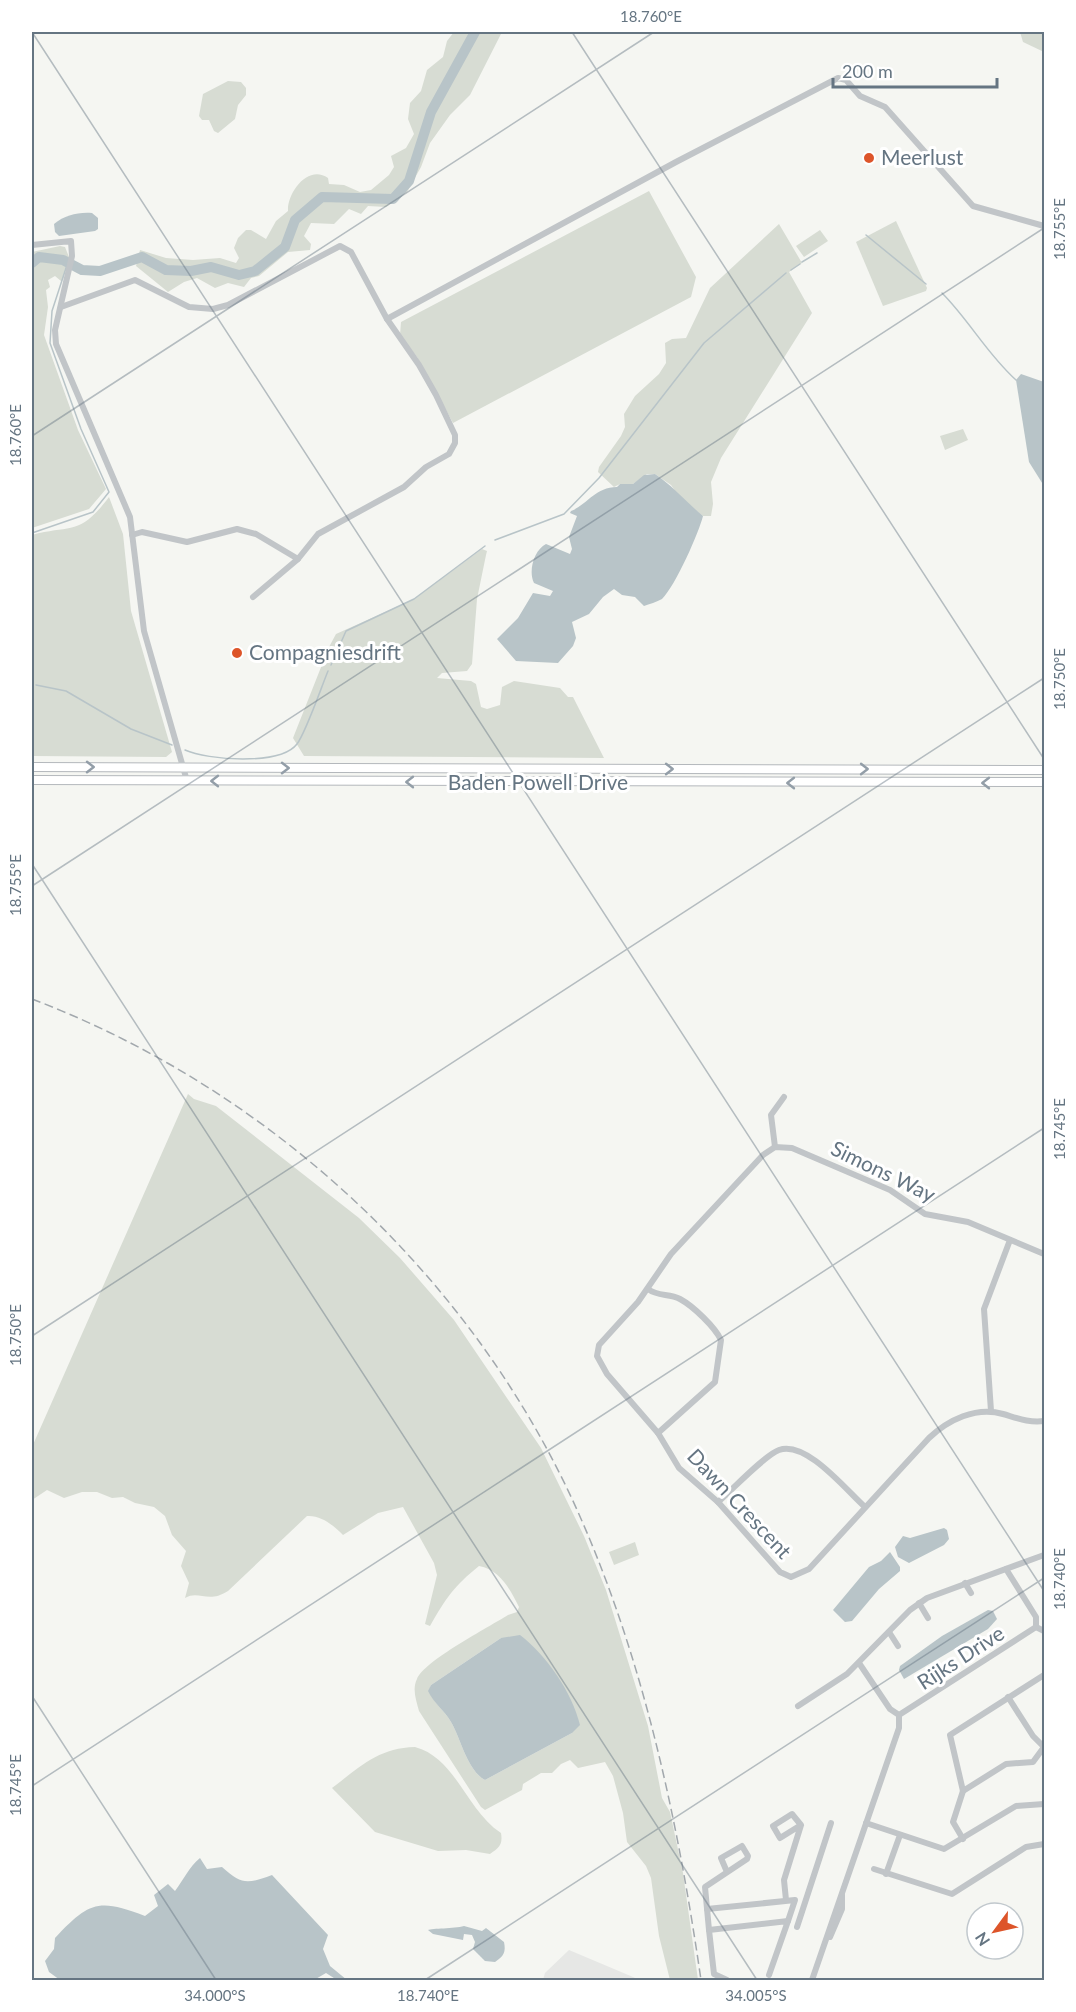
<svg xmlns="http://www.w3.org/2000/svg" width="1076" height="2012" font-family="Lato,sans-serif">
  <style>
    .built { fill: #e6e7e5 }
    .green { fill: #d7dcd3; fill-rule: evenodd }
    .water { fill: #b8c4c8 }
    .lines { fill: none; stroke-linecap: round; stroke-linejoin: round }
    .stream { stroke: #b8c4c8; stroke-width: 1.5 }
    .river { stroke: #b8c4c8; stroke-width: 10 }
    .major-casing { stroke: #b4b8bc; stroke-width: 10 }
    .minor { stroke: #c1c5c8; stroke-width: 6 }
    .major { stroke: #fff; stroke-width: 8 }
    .rail { stroke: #a2a8ad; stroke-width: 1.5; stroke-dasharray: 9 4.5; stroke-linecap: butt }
    .oneway { stroke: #939ea8 }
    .ticks { fill: none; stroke: #657582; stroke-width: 1.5; stroke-opacity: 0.45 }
    .poi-dot { fill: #dd552a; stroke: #fff; stroke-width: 2 }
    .labels { text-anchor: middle; stroke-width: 6; stroke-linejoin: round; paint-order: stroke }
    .poi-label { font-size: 21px; fill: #657582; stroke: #fff; text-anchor: start }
    .street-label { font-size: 21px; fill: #657582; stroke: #fff }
    .neatline { fill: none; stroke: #657582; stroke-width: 2 }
    .ticks-label { font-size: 15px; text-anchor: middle; fill: #657582 }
  </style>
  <rect width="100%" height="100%" fill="#f5f6f2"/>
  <path class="built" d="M 569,1950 L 633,1977 L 639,1980 L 543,1980 L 545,1973 Z"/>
  <g class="green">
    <path d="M 454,32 L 502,32 L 470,95 L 450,115 L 430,143 L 421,167 L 407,192 L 386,207 L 368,206 L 361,214 L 349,209 L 334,224 L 311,223 L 304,236 L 311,244 L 310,250 L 288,252 L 259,276 L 251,278 L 244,287 L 228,283 L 215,288 L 197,278 L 184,282 L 168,292 L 136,266 L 140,250 L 166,258 L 193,260 L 220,258 L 236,263 L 239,258 L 234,248 L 238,238 L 246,230 L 251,230 L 266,239 L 276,221 L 288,211 C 287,193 308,164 328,178 L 329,184 L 344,185 L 360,192 L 371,190 L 389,175 L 394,167 L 391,156 L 406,148 L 414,134 L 408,119 L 410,103 L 421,91 L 427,70 L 443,57 L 447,41 Z"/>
    <path d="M 1020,32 L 1044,32 L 1044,52 L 1023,42 Z"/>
    <path d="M 228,81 L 241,82 L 246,88 L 246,95 L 238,105 L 235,119 L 218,133 L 214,131 L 209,120 L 202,120 L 199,116 L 203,94 Z"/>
    <path d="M 649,191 L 696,277 L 691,297 L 453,423 L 417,357 L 400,335 L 401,322 Z"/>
    <path d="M 896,221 L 927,288 L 926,291 L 883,306 L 856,242 Z"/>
    <path d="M 779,224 L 802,263 L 789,272 L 812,313 L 721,458 L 711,482 L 713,504 L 711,516 L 703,516 L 680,498 L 671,485 L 655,474 L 647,474 L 633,484 L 620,484 L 614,487 L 598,472 L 599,467 L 621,436 L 625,427 L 624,414 L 635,396 L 659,374 L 666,363 L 665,343 L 672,339 L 686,338 L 710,288 Z"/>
    <path d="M 820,230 L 828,241 L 804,257 L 796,246 Z"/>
    <path d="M 60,246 L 65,247 L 69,257 L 63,280 L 61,281 L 55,276 L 48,280 L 50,287 L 46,290 L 48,307 L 44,335 L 78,430 L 106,489 L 89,509 L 32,528 L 32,252 Z"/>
    <path d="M 963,429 L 968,440 L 945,450 L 940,436 Z"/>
    <path d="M 109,497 L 123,534 L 131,611 L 172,752 L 166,757 L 32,756 L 32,535 C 72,524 79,537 109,497 Z"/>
    <path d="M 482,549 L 487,551 L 486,555 L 477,599 L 472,664 L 467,671 L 442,673 L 437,678 L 471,681 L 476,684 L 481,707 L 487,709 L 500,705 L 502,687 L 514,681 L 560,688 L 568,697 L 573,697 L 604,758 L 304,756 L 293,738 L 329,647 L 336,634 L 414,599 Z"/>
    <path d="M 188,1094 L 194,1099 L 216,1106 L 359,1218 L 400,1258 L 454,1320 L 541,1448 L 584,1536 L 606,1590 L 648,1726 L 662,1798 L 670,1812 L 683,1873 L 698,1980 L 670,1980 L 659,1936 L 651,1878 L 646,1866 L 627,1842 L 623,1813 L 613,1776 L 605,1762 L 578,1768 L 570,1760 L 561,1764 L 552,1773 L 541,1773 L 523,1784 L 522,1790 L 485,1810 L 481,1807 L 419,1711 C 416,1700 412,1689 417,1679 C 424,1661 489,1627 508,1615 L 517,1612 L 519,1607 C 510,1589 500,1570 479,1566 C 454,1586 446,1598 430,1626 L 425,1624 L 437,1575 L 434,1563 L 403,1507 L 378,1513 L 343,1535 C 333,1525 321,1515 307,1516 L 228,1591 C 208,1604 199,1590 185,1598 L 189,1583 L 181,1566 L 186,1551 L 172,1535 L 165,1516 L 154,1507 L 135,1503 L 123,1497 L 112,1498 L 97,1492 L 82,1492 L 64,1498 L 47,1490 L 32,1500 L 32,1447 ZM 501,1638 L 572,1733 L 485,1780 C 467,1770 461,1739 451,1722 C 445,1711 434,1704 429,1691 L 431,1685 Z"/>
    <path d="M 635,1542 L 639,1555 L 614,1565 L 609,1552 Z"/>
    <path d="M 415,1747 C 456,1758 466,1810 501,1833 C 503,1845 499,1848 490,1854 L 466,1850 L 438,1851 L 375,1832 L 332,1788 C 360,1767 378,1748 415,1747 Z"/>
  </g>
  <g class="water">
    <path d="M 92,213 L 98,218 L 98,229 L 95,231 L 59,236 L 55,232 L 54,224 C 65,215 78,212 92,213 Z"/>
    <path d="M 1021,374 L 1044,382 L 1044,486 L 1029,462 L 1016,380 Z"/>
    <path d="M 655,474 C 672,485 687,503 703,516 C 699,532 676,585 662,599 C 657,602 649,604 644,606 L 635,597 L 622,595 L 614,589 L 603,597 L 589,614 L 572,622 L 576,638 L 573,646 L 558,663 L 516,661 L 497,639 L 518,618 L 533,593 L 550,596 L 553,591 L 534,583 C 528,571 534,550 546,544 L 570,554 L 572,549 L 569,537 L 577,516 L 570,513 L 571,511 C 587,505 595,487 617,487 L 620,484 L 633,484 L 644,475 Z"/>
    <path d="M 944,1528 L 947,1530 L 949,1539 L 944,1545 L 909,1563 L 898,1557 L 895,1547 L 903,1536 L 910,1538 Z"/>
    <path d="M 890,1552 L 900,1567 L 900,1571 L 879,1589 L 852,1621 L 845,1622 L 833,1610 L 869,1567 L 881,1561 Z"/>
    <path d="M 988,1610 L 993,1611 L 997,1619 L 988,1629 L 904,1679 L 899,1670 L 900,1666 L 942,1636 Z"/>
    <path d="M 520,1635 C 547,1656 572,1692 580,1725 L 572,1733 L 485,1780 C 467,1770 461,1739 451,1722 C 445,1711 434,1704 428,1691 L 431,1685 L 501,1638 Z"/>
    <path d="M 200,1858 L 207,1869 L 222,1867 C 242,1885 247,1884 272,1875 L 328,1935 L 323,1949 L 330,1966 L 347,1980 L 337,1980 L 326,1973 L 314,1980 L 60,1980 L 49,1972 L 45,1961 L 54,1949 L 55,1938 C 89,1902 98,1898 145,1916 L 158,1906 L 154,1895 L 168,1884 L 175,1891 C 184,1879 189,1867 200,1858 Z"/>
    <path d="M 464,1926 L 482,1931 L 486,1928 L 504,1942 C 506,1952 504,1956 495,1962 L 485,1961 L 473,1949 L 475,1942 L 472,1935 L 464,1934 L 463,1940 L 433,1934 L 428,1930 C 432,1928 454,1929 464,1926 Z"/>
  </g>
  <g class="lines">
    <g class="stream">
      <path d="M 866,235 L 926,284"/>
      <path d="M 802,262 L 817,253"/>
      <path d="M 791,270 L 800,264"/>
      <path d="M 942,293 C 969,320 987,354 1016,380"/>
      <path d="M 32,533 L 93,512 L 109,492 L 81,429 L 50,343 L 52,311 L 67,265"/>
      <path d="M 495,540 L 564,514 L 599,478 L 704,343 L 786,273"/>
      <path d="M 331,665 L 346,631 L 414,599 L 485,546"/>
      <path d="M 36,685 L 66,691 L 131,729 L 172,745"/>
      <path d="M 185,750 C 207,760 280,766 297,744 C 306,732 321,688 328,671"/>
    </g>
    <path class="river" d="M 32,263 L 39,257 L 63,260 L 82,270 L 100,271 L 142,257 L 166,270 L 191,271 L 211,267 L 239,275 L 255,271 L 285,247 L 295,220 L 322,197 L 393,199 L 409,181 L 431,112 L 475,32"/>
    <g class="major-casing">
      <g id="major">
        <path d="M 32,767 L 1044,770"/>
        <path d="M 32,780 L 1044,782"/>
      </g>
    </g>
    <g class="minor">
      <path d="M 32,245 L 71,241 L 72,256 L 55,330 L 56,344 L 130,517 L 144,631 L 187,781"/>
      <path d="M 61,307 L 135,280 L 189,307 L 213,309 L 228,305 L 340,246 L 351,252 L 387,319 L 676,162 L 838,78 L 846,80 L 860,96 L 885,107 L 973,206 L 1044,226"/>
      <path d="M 132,535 L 142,532 L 187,542 L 237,529 L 256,534 L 298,559 L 253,597"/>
      <path d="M 298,559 L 318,534 L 404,487 L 426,467 L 449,454 L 455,443 L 455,435 L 436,395 L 419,365 L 387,319"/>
      <path d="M 775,1147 L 771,1115 L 784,1097"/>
      <path d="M 1044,1254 L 968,1222 L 925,1214 L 890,1190 L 792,1148 L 775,1147 L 763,1155 L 671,1254 L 638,1302 L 599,1345 L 597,1356 L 607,1374 L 658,1433 L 679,1468 L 718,1502 L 780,1572 L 791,1577 L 809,1569 L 929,1438 C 948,1420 976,1406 1003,1414 C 1017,1418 1029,1423 1044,1421"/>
      <path d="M 648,1289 C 658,1297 669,1293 680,1299 C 693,1306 715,1327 721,1340 L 715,1382 L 658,1433"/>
      <path d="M 991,1411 L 984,1309 L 1010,1240"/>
      <path d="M 718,1502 C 732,1490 765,1455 779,1450 C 806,1440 846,1490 865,1507"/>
      <path d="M 1006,1569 L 1036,1617 L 1036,1627"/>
      <path d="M 965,1583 L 971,1593"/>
      <path d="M 919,1603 L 928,1618"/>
      <path d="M 1036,1627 L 1044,1631"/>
      <path d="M 889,1632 L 898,1646"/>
      <path d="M 859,1663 L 890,1709 L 899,1715 L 1036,1627"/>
      <path d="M 1008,1697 L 1033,1736 L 1044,1747"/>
      <path d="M 798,1706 L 847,1674 L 910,1610 L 927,1598 L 1044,1555"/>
      <path d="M 963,1791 L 1006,1764 L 1033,1762 L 1044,1747"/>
      <path d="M 866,1823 L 944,1849 L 1016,1806 L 1044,1804"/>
      <path d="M 963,1839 L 953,1822 L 963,1791 L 950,1735 L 1044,1675"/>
      <path d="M 874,1869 L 952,1894 L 1026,1847 L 1044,1844"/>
      <path d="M 886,1874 L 900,1835"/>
      <path d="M 786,1900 L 784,1880 L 801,1825 L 792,1814 L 773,1826 L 780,1838 L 801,1825"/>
      <path d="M 707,1909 L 795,1900 L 788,1921"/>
      <path d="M 797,1927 L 831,1823"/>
      <path d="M 709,1930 L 705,1887 L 747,1859 L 748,1856 L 742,1846 L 721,1858 L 727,1872"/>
      <path d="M 830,1937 L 842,1909 L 842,1895"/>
      <path d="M 727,1980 L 714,1974 L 709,1930 L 788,1921 L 769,1975"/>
      <path d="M 812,1980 L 899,1728 L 899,1715"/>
    </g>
    <use href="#major" class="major"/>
    <path class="rail" d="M 32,999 C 271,1090 473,1277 578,1512 C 644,1660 678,1821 701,1980"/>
  </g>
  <defs><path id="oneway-chevron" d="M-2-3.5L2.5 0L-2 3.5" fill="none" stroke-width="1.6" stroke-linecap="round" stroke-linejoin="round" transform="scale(1.5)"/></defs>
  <g class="oneway">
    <use href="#oneway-chevron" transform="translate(90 767)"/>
    <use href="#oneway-chevron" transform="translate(285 768)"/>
    <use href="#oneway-chevron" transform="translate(669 769)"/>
    <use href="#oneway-chevron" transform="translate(864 769)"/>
    <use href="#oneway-chevron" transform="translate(215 781) rotate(-180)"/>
    <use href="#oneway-chevron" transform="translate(410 782) rotate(-180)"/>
    <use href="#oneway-chevron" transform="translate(791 783) rotate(-180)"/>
    <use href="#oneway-chevron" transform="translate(986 783) rotate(-180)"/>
  </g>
  <path class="ticks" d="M 32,32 L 1044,1591M 572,32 L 1044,759M 32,436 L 654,32M 32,864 L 757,1980M 32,886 L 1044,228M 32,1336 L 1044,678M 32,1696 L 216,1980M 32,1786 L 1044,1128M 425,1980 L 1044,1578"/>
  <g class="poi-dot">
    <circle cx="869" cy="158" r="6"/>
    <circle cx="237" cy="653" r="6"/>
  </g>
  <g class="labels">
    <g class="poi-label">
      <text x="881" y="165">Meerlust</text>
      <text x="249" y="660">Compagniesdrift</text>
    </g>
    <g class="street-label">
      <text x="538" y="790">Baden Powell Drive</text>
      <text transform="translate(883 1172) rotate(26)" y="7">Simons Way</text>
      <text transform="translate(739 1504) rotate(47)" y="7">Dawn Crescent</text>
      <text transform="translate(961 1658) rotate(-33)" y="7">Rijks Drive</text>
    </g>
  </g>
  <rect width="1076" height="2012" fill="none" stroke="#ffffff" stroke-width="66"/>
  <g transform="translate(995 1931) rotate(237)"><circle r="28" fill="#ffffff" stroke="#c1c8cd" stroke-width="1.5"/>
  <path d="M0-4.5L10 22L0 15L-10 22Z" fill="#dd552a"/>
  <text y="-9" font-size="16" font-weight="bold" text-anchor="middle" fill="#657582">N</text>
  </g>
  <path d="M833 78v9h164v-9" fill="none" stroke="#657582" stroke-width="3"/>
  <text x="842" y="78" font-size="18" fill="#657582" stroke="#ffffff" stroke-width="4.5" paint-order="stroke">200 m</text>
  <rect x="33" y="33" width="1010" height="1946" class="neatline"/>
  <g class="ticks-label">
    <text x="651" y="22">18.760°E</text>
    <text transform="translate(1060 229) rotate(-90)" y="5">18.755°E</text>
    <text transform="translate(16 435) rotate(-90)" y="5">18.760°E</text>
    <text transform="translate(1060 679) rotate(-90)" y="5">18.750°E</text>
    <text transform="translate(16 885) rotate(-90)" y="5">18.755°E</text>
    <text transform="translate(1060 1129) rotate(-90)" y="5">18.745°E</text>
    <text transform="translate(16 1335) rotate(-90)" y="5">18.750°E</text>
    <text transform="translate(1060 1579) rotate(-90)" y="5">18.740°E</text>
    <text transform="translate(16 1785) rotate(-90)" y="5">18.745°E</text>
    <text x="215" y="2001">34.000°S</text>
    <text x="428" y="2001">18.740°E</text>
    <text x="756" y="2001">34.005°S</text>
  </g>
</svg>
